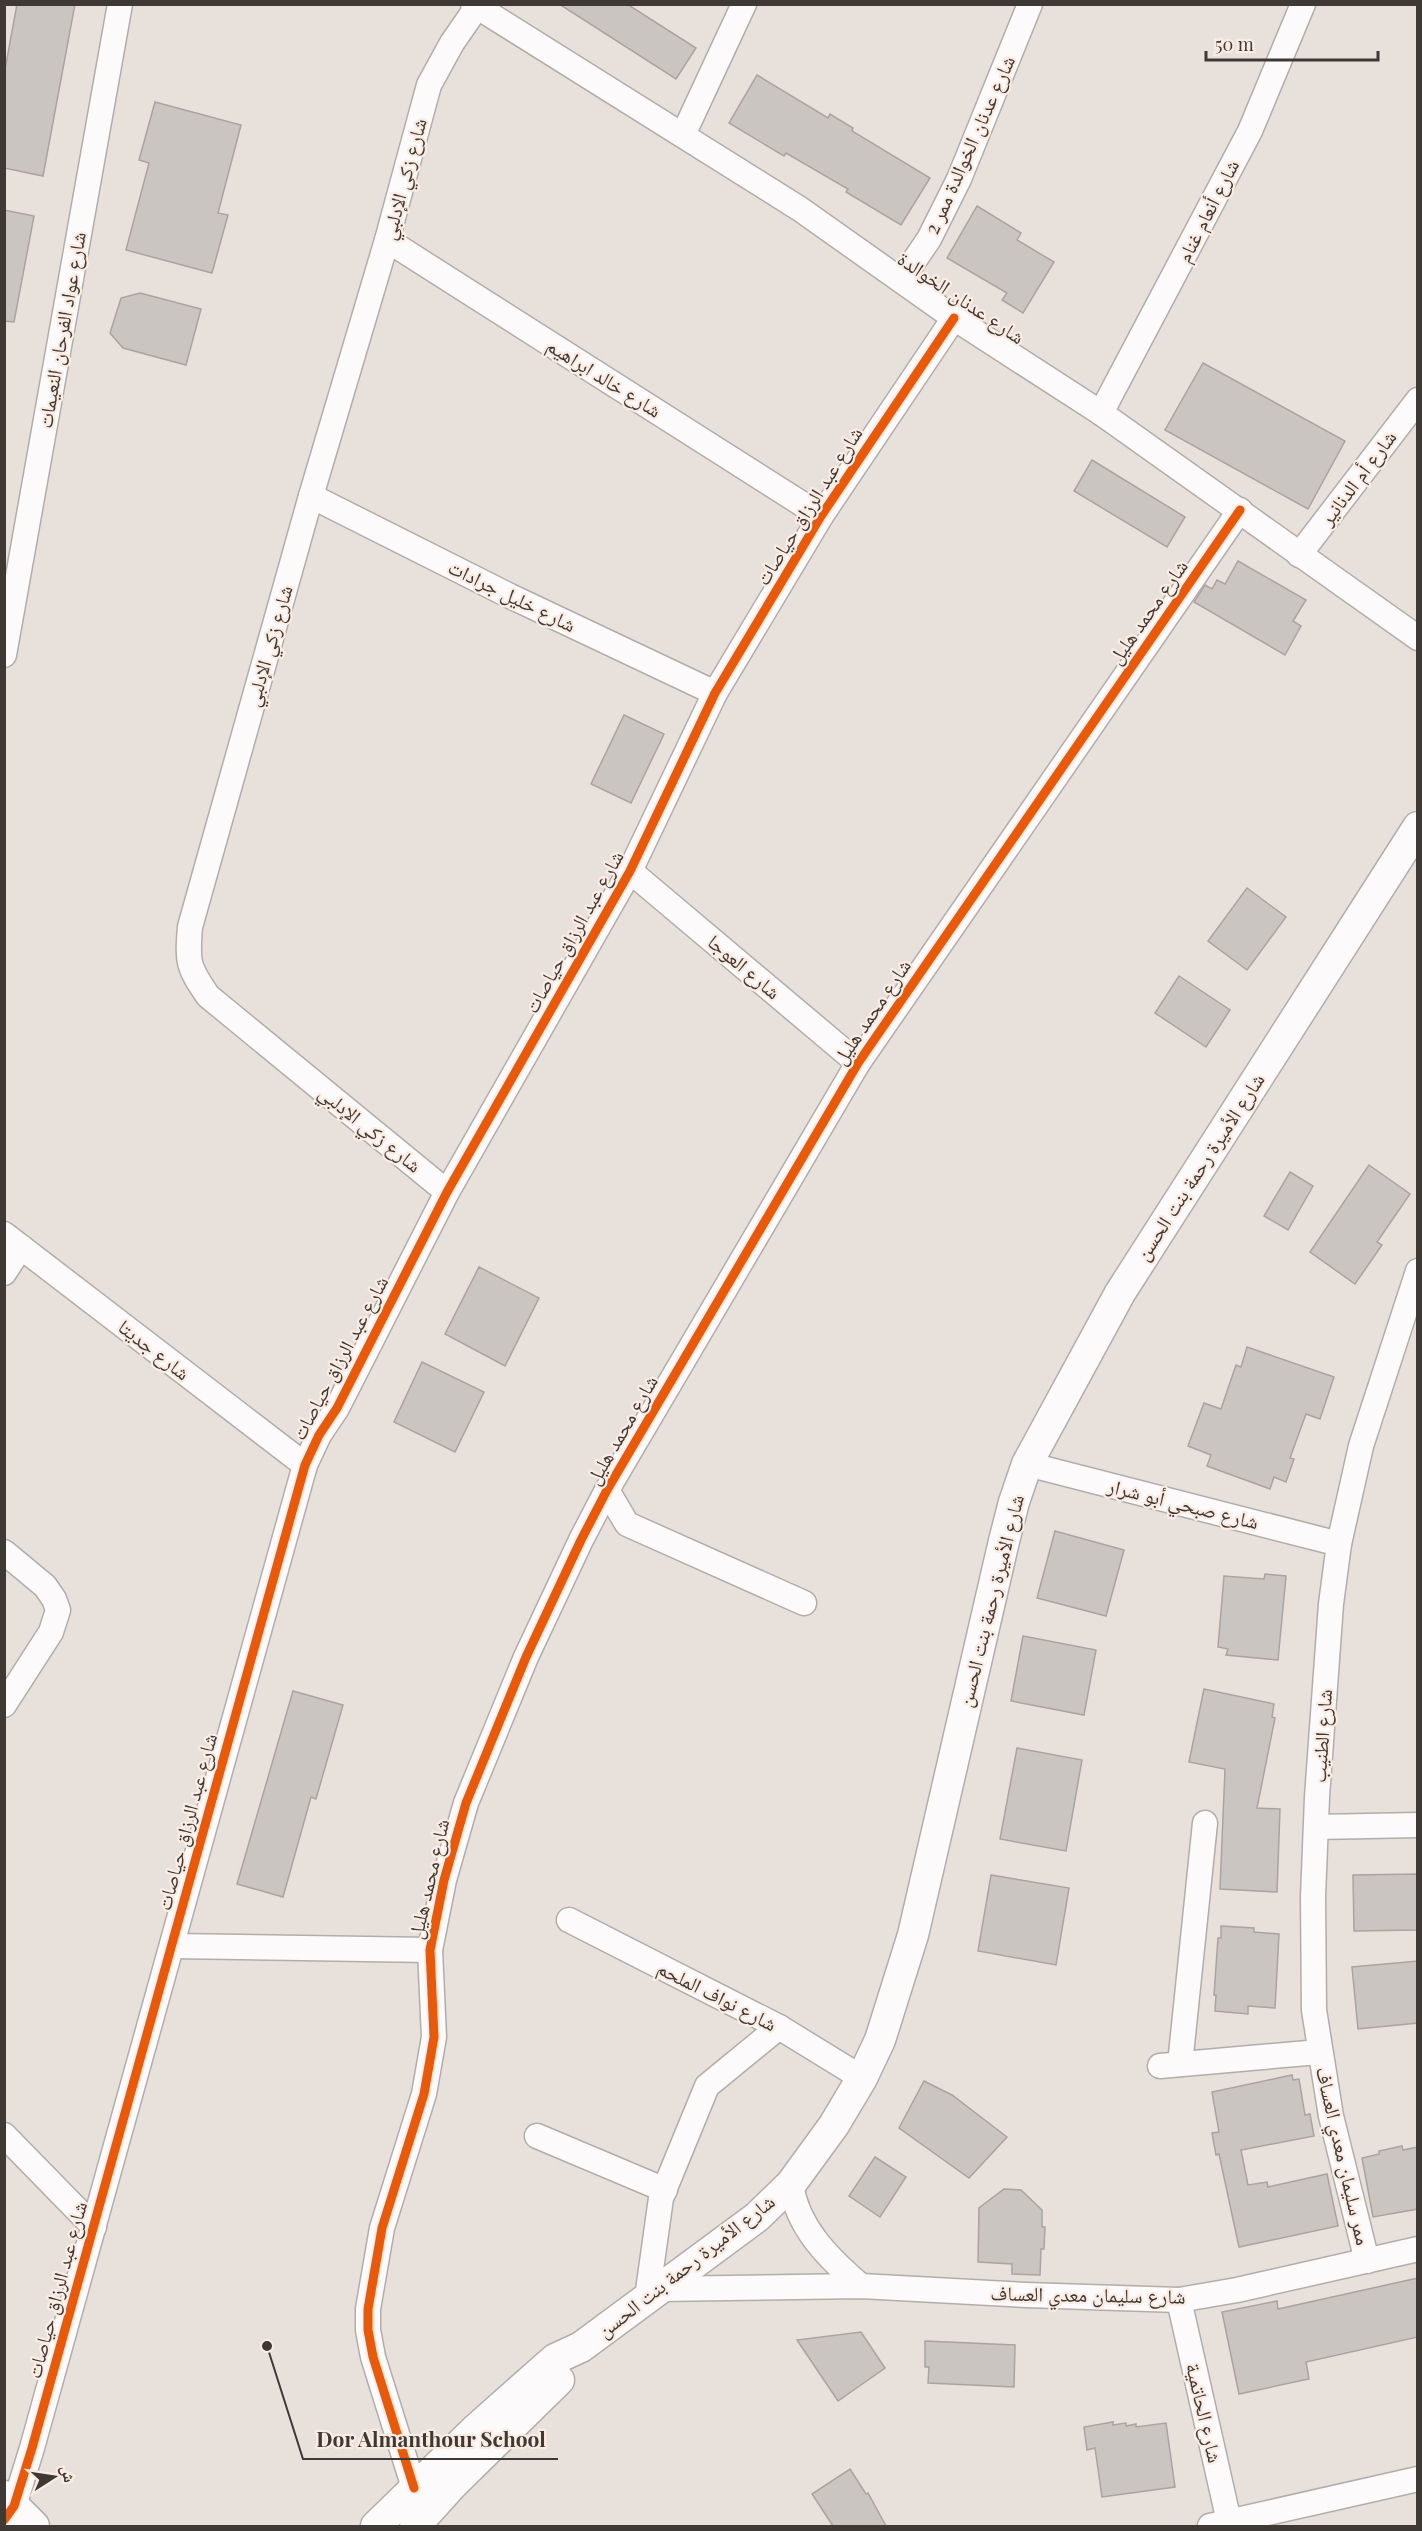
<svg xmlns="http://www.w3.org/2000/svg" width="1422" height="2531" font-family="'Playfair Display','Noto Naskh Arabic',serif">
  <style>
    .building { fill: #cbc5c1; stroke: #a9a4a0; stroke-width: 1.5 }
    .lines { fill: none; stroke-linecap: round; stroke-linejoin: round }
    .minor-casing { stroke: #b3ada9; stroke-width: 27 }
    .tertiary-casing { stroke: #b3ada9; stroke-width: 33 }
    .minor { stroke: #fcfafa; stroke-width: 24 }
    .tertiary { stroke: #fcfafa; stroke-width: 30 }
    .cycleway-casing { stroke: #fbece3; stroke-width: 13 }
    .cycleway { stroke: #e8590c; stroke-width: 9 }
    .labels { text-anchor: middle; stroke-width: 4.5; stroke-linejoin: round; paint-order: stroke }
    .street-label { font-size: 20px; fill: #3f3935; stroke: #fbece3 }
    .leader { fill: none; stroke: #3f3935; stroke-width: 2 }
    .callout-dot { fill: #3f3935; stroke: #fbece3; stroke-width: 2 }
    .callout-label { font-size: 21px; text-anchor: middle; font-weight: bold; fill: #3f3935; stroke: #fbece3; stroke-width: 4.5; stroke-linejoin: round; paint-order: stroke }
  </style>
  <rect width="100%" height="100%" fill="#e8e0db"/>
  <g class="building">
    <path d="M 17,4 L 75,4 L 43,176 L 4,168 L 4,75 Z"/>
    <path d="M 559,4 L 627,4 L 696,48 L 676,79 Z"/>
    <path d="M 757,75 L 828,118 L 830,114 L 853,128 L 852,131 L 930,178 L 901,225 L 846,192 L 848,189 L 786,153 L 784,156 L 729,123 Z"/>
    <path d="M 155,102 L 241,125 L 218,213 L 228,215 L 212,273 L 126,250 L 149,163 L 139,160 Z"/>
    <path d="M 977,206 L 1021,233 L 1017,240 L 1054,262 L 1023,313 L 1002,300 L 1007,293 L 947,258 Z"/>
    <path d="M 4,210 L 34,216 L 14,322 L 4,321 Z"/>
    <path d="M 140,293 L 201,309 L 186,365 L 123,348 L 110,333 L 121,298 Z"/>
    <path d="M 1203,363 L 1345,441 L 1308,509 L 1165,430 Z"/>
    <path d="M 1092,460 L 1185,517 L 1167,547 L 1074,491 Z"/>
    <path d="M 1238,561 L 1306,600 L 1293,621 L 1301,626 L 1285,655 L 1194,602 L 1205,585 L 1212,589 L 1217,580 L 1225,584 Z"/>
    <path d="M 624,715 L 664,734 L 631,803 L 591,784 Z"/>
    <path d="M 1247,888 L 1286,917 L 1247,970 L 1208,941 Z"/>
    <path d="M 1179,976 L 1230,1010 L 1206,1047 L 1155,1013 Z"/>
    <path d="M 1369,1165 L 1410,1194 L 1377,1242 L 1382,1245 L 1355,1284 L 1310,1252 Z"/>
    <path d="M 1290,1172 L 1313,1186 L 1288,1230 L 1264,1216 Z"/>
    <path d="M 479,1267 L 539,1298 L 505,1366 L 445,1334 Z"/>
    <path d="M 1247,1347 L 1334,1377 L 1320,1419 L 1306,1414 L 1290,1458 L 1294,1459 L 1286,1482 L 1274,1477 L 1270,1489 L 1207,1466 L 1211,1455 L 1188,1446 L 1204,1403 L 1221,1409 L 1236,1365 L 1241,1367 Z"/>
    <path d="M 422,1362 L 484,1392 L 455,1452 L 394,1422 Z"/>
    <path d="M 1055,1531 L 1124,1550 L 1106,1616 L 1037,1598 Z"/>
    <path d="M 1265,1574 L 1286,1576 L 1278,1660 L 1226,1655 L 1228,1649 L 1218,1647 L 1224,1576 L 1264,1579 Z"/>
    <path d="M 1023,1636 L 1096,1650 L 1084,1715 L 1011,1701 Z"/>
    <path d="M 1204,1689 L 1274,1704 L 1272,1717 L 1275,1718 L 1257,1808 L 1280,1809 L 1277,1892 L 1220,1889 L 1225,1769 L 1189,1762 Z"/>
    <path d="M 293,1691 L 343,1705 L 316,1799 L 311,1797 L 283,1897 L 237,1884 Z"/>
    <path d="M 1017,1748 L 1082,1760 L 1066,1851 L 1000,1839 Z"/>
    <path d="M 1418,1874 L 1418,1930 L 1354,1931 L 1353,1875 Z"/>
    <path d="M 991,1875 L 1069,1888 L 1056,1965 L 978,1951 Z"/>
    <path d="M 1221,1926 L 1254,1928 L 1254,1932 L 1279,1934 L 1275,2008 L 1248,2006 L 1248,2014 L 1215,2011 L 1216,1995 L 1214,1995 L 1218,1938 L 1221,1938 Z"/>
    <path d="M 1418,1961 L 1418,2023 L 1358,2029 L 1352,1967 Z"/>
    <path d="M 1292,2075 L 1293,2080 L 1299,2079 L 1305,2115 L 1310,2114 L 1314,2136 L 1241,2150 L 1248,2185 L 1267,2182 L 1268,2187 L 1327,2174 L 1338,2226 L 1239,2247 L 1219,2154 L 1216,2155 L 1212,2133 L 1219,2132 L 1212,2092 Z"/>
    <path d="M 924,2081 L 952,2095 L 1007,2137 L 969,2178 L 899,2128 Z"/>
    <path d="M 1402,2146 L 1403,2150 L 1418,2147 L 1418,2209 L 1373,2217 L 1362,2158 L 1379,2154 L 1379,2151 Z"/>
    <path d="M 875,2157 L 906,2177 L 880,2217 L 849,2196 Z"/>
    <path d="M 1004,2189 L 1021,2190 L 1042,2210 L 1042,2227 L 1045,2227 L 1044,2249 L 1041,2249 L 1040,2275 L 1012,2274 L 1012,2264 L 978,2262 L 979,2208 Z"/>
    <path d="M 1418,2278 L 1418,2337 L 1306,2362 L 1309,2379 L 1239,2394 L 1222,2312 L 1277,2301 L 1278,2309 Z"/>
    <path d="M 861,2332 L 885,2368 L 838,2401 L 797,2340 Z"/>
    <path d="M 925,2341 L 1015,2345 L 1014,2387 L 928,2383 L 929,2367 L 925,2367 Z"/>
    <path d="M 1113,2422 L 1113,2425 L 1126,2423 L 1126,2426 L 1136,2424 L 1136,2427 L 1166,2423 L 1175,2487 L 1102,2497 L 1095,2448 L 1087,2450 L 1084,2427 Z"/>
    <path d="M 850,2469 L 866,2494 L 868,2493 L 886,2526 L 833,2526 L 812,2494 Z"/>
  </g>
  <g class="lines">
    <g class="minor-casing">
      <g id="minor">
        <path d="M 473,4 L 800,209 L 954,318 L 1101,413 L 1418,638"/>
        <path d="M 683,135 L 744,4"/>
        <path d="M 387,240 L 821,516"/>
        <path d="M 901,280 L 929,239 L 959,179 L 1030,4"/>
        <path d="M 1101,413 L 1250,131 L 1303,4"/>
        <path d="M 311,496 L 510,596 L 715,693"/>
        <path d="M 1299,555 L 1418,400"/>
        <path d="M 4,655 L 120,4"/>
        <path d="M 630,871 L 858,1063"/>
        <path d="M 447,1192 L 208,996 C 188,967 187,963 190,927 L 311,496 L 387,240 L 429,85 L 452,43 L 479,4"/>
        <path d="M 4,1234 L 305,1465"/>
        <path d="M 4,1273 L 21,1247"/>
        <path d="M 1027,1464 L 1339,1544"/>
        <path d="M 607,1490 L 627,1524 L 804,1603"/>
        <path d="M 4,1552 L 45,1586 L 54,1599 L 58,1610 L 51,1632 L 4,1705"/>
        <path d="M 1317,1827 L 1418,1825"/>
        <path d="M 569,1920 L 779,2027 L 862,2078"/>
        <path d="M 173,1946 L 430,1950"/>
        <path d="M 1180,2064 L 1205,1823"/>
        <path d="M 1160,2066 L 1319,2052"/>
        <path d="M 4,2135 L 94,2227"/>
        <path d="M 537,2136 L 665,2190"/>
        <path d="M 791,2184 C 797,2227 828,2258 861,2286"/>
        <path d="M 1367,2261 L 1331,2116 L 1314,2010 L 1313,1897 L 1317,1797 L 1331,1604 L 1339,1544 L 1361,1446 L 1418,1271"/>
        <path d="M 659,2289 L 861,2286 L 1026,2295 L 1179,2300 L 1237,2290 L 1418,2249"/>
        <path d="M 647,2298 L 661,2198 L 707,2086 L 779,2027"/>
        <path d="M 1179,2300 L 1230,2526"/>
        <path d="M 414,2488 L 373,2357 L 368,2330 L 368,2309 L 382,2228 L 424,2094 L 434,2037 L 430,1950 L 444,1880 L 466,1803 L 526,1657 L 581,1540 L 607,1490 L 858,1063 L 1240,510"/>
        <path d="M 4,2520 L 14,2506 L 32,2448 L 305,1465 L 319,1435 L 337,1408 L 447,1192 L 630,871 L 715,693 L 821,516 L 954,318"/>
        <path d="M 1210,2526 L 1418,2479"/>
      </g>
    </g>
    <g class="tertiary-casing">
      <g id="tertiary">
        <path d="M 4,2496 L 34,2526"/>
        <path d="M 376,2526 L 476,2429 L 555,2359 L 581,2347 L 757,2217 L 791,2184 L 834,2125 L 862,2078 L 880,2040 L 913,1935 L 1004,1541 L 1014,1502 L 1027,1464 L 1120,1293 L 1418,827"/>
        <path d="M 415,2526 L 453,2484 L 559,2380"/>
      </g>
    </g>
    <use href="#minor" class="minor"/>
    <use href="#tertiary" class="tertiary"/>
    <g class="cycleway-casing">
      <g id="cycleway">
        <path d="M 414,2488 L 373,2357 L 368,2330 L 368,2309 L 382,2228 L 424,2094 L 434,2037 L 430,1950 L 444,1880 L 466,1803 L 526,1657 L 581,1540 L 607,1490 L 858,1063 L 1240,510"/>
        <path d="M 4,2520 L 14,2506 L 32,2448 L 305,1465 L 319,1435 L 337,1408 L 447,1192 L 630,871 L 715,693 L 821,516 L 954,318"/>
      </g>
    </g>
    <use href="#cycleway" class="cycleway"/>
  </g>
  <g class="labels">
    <g class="street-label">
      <text transform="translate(970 145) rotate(-66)" y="7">شارع عدنان الخوالدة ممر 2</text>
      <text transform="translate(404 179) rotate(-75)" y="7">شارع زكي الإدلبي</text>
      <text transform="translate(1208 211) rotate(-63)" y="7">شارع أنعام غنام</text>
      <text transform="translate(961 298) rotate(34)" y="7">شارع عدنان الخوالدة</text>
      <text transform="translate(62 330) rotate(-80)" y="7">شارع عواد الفرحان النعيمات</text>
      <text transform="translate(604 378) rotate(32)" y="7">شارع خالد ابراهيم</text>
      <text transform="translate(1358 478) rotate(-53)" y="7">شارع أم الدنانير</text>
      <text transform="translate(809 506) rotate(-58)" y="7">شارع عبد الرزاق حياصات</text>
      <text transform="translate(512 596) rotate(26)" y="7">شارع خليل جرادات</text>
      <text transform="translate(1148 612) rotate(-55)" y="7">شارع محمد هليل</text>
      <text transform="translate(269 646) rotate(-74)" y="7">شارع زكي الإدلبي</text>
      <text transform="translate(574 932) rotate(-61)" y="7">شارع عبد الرزاق حياصات</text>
      <text transform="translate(744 967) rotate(40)" y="7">شارع العوجا</text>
      <text transform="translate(872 1012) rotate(-56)" y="7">شارع محمد هليل</text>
      <text transform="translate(370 1129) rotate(39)" y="7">شارع زكي الإدلبي</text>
      <text transform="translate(1200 1167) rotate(-57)" y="7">شارع الأميرة رحمة بنت الحسن</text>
      <text transform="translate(154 1350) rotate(38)" y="7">شارع جديتا</text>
      <text transform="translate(340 1358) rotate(-62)" y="7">شارع عبد الرزاق حياصات</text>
      <text transform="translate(622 1430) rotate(-60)" y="7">شارع محمد هليل</text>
      <text transform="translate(1183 1504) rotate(14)" y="7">شارع صبحي أبو شرار</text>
      <text transform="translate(991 1601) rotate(-76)" y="7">شارع الأميرة رحمة بنت الحسن</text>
      <text transform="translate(1322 1736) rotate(-86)" y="7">شارع الطنيب</text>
      <text transform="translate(187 1822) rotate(-75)" y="7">شارع عبد الرزاق حياصات</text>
      <text transform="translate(429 1879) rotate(-77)" y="7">شارع محمد هليل</text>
      <text transform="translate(717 1996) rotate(27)" y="7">شارع نواف الملحم</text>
      <text transform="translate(1343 2156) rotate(77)" y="7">ممر سليمان معدي العساف</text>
      <text transform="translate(686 2266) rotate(-38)" y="7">شارع الأميرة رحمة بنت الحسن</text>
      <text transform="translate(57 2290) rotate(-75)" y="7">شارع عبد الرزاق حياصات</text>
      <text transform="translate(1088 2295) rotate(1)" y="7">شارع سليمان معدي العساف</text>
      <text transform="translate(1204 2413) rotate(77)" y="7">شارع الحاتمية</text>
    </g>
  </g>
  <path class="leader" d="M267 2346L303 2459H558"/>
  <circle class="callout-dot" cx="267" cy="2346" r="6"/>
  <g class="callout-label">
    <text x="431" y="2447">Dor Almanthour School</text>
  </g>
  <rect width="1422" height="2531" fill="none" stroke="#3f3935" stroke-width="12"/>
  <g transform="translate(54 2477) rotate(78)" stroke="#fbece3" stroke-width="4.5" paint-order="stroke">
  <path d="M0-4.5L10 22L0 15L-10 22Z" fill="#3f3935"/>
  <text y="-9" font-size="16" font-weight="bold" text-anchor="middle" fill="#3f3935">ش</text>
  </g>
  <path d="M1206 51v9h172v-9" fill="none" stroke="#3f3935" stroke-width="3"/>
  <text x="1215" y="51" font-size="18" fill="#3f3935" stroke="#fbece3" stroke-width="4.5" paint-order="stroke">50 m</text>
</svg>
